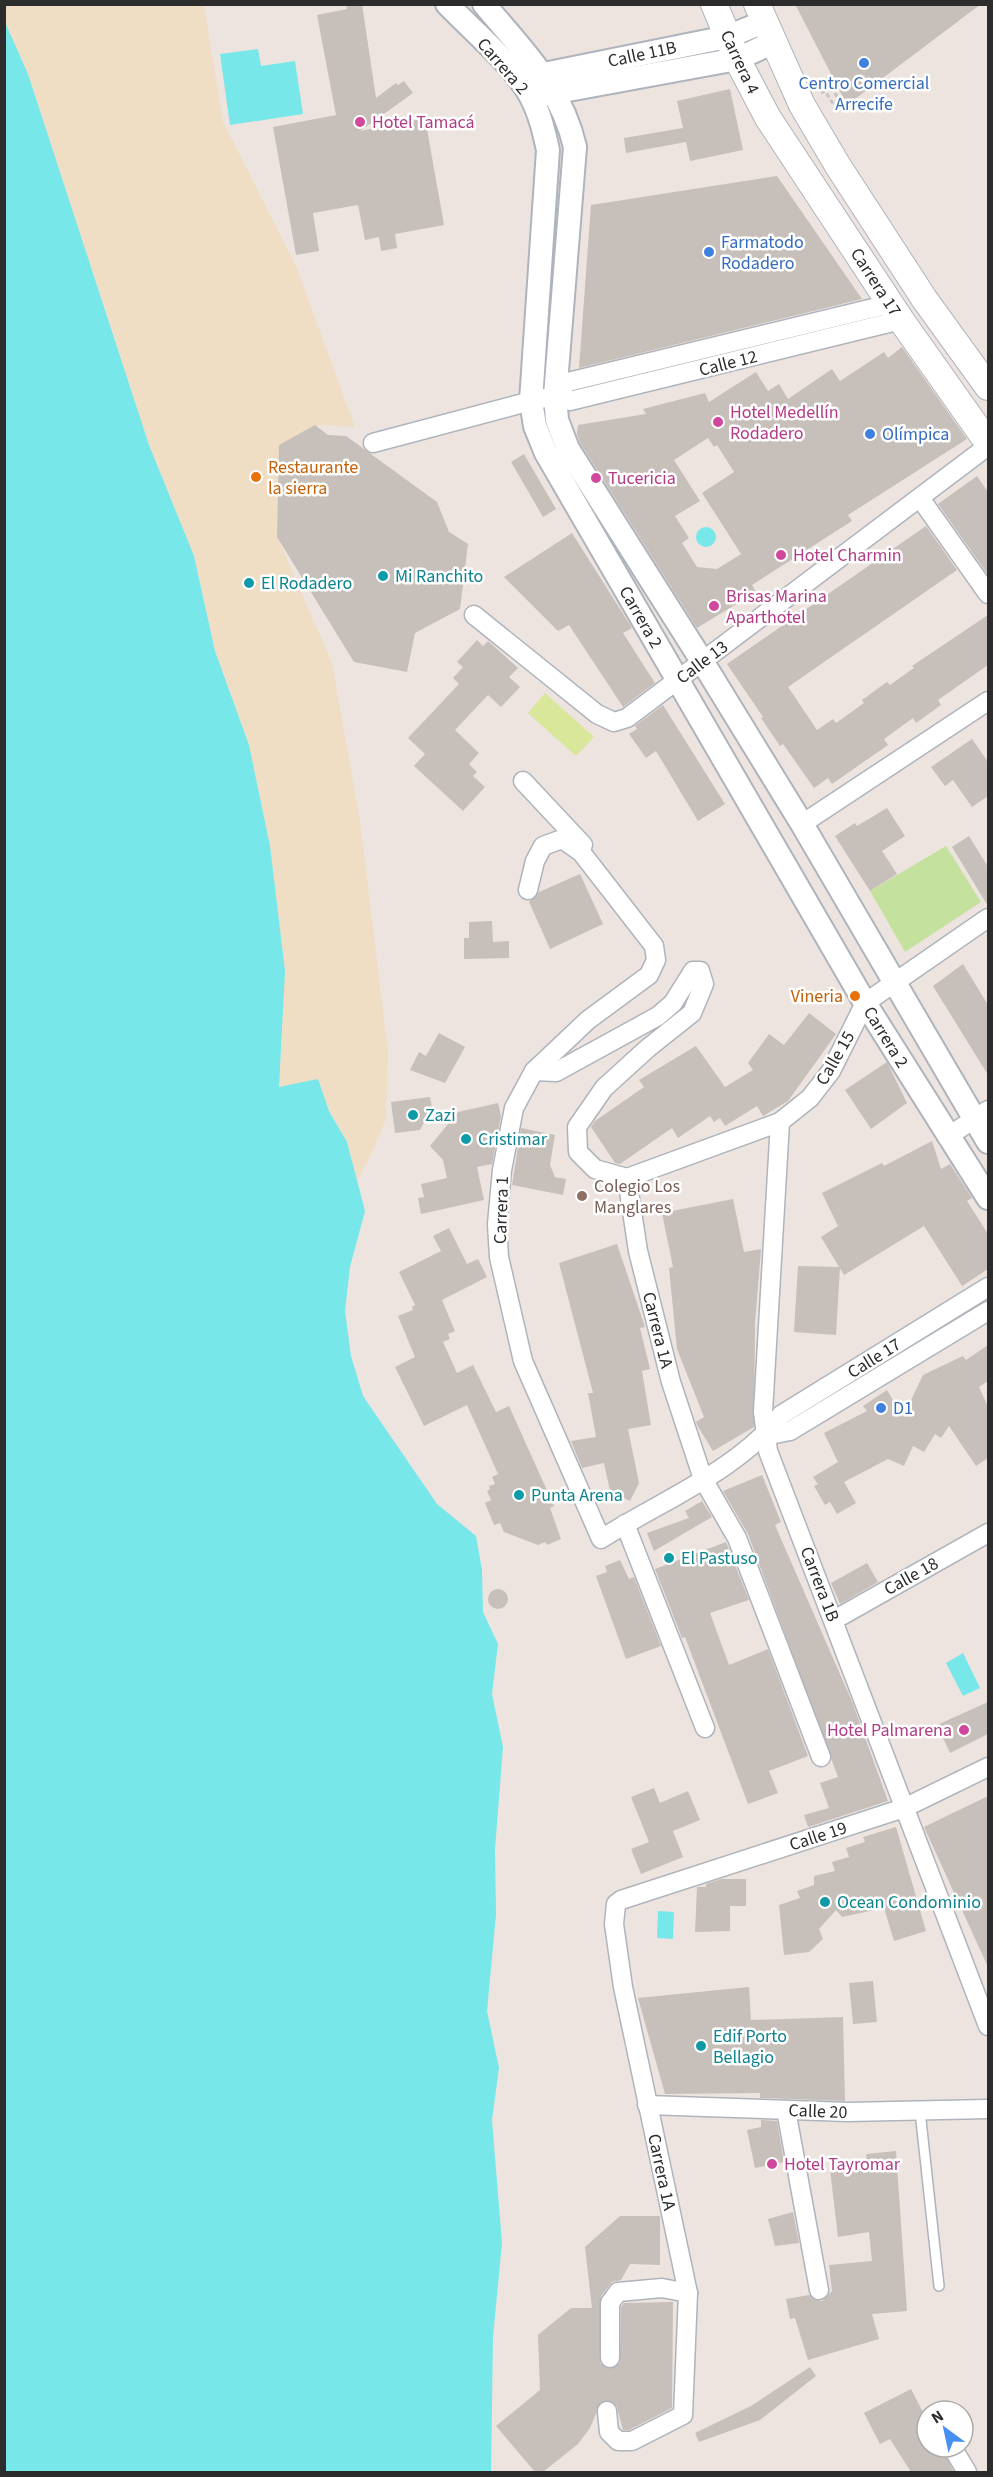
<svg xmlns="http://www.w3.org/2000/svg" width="993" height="2477" font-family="'Source Sans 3',sans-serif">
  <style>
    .green { fill: #c5e19e }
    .sand { fill: #f0dec4 }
    .pitch { fill: #d9e79a }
    .water { fill: #77e7ea }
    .building { fill: #c6bfba; fill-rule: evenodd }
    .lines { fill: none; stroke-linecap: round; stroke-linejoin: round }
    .minor-tunnel { stroke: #c6bfbb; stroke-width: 18; stroke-dasharray: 18 9; stroke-linecap: butt }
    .service-casing { stroke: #afb4bc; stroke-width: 12 }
    .minor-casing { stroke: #afb4bc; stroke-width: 21 }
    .tertiary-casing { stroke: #afb4bc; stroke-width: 26 }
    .secondary-casing { stroke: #afb4bc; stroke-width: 28 }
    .path { stroke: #c4c4c4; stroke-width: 3; stroke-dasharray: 4.5 3; stroke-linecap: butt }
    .service { stroke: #fff; stroke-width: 9 }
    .minor { stroke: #fff; stroke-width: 18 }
    .tertiary { stroke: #fff; stroke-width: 22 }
    .secondary { stroke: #fff; stroke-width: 26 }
    .shop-dot { fill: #3f7fe0; stroke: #fff; stroke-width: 2 }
    .hotel-dot { fill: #d1479c; stroke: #fff; stroke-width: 2 }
    .food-dot { fill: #e8710a; stroke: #fff; stroke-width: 2 }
    .culture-dot { fill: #0f9aa8; stroke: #fff; stroke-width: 2 }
    .education-dot { fill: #8d6e63; stroke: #fff; stroke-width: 2 }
    .labels { text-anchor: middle; stroke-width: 5; stroke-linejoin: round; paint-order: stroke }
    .street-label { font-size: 18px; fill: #2c2c2c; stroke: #fff }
    .shop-label { font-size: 18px; fill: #366cbe; stroke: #fff; text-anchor: start }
    .hotel-label { font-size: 18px; fill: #b23c85; stroke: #fff; text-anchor: start }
    .food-label { font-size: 18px; fill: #c56008; stroke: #fff; text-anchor: start }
    .culture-label { font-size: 18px; fill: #0d838f; stroke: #fff; text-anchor: start }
    .education-label { font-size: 18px; fill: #785e54; stroke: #fff; text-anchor: start }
  </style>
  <rect width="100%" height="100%" fill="#ede4df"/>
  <path class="green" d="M 946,846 L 981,902 L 905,952 L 870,891 Z"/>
  <path class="sand" d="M 4,5 L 204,5 L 223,122 L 296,266 L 355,427 L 315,425 L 279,445 L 277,536 L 332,663 L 360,821 L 388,1052 L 386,1119 L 374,1148 L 357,1181 L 347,1142 L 327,1106 L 318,1080 L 279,1088 L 285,971 L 270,846 L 249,745 L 215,651 L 194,556 L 149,445 L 28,74 L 5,22 Z"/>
  <path class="pitch" d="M 545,693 L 594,737 L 576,756 L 528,713 Z"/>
  <g class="water">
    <path d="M 5,22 L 28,74 L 149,445 L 194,556 L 215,651 L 249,745 L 270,846 L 285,971 L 279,1087 L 318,1079 L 329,1111 L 347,1142 L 365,1211 L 350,1267 L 345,1311 L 351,1356 L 363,1396 L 437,1504 L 476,1536 L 482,1570 L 483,1612 L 498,1644 L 492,1694 L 503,1747 L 495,1849 L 496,1914 L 487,2011 L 499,2068 L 492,2120 L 502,2243 L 493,2337 L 491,2472 L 5,2472 Z"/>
    <path d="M 258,49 L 261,66 L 295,61 L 303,114 L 230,125 L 220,54 Z"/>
    <circle cx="706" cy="537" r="10"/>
    <path d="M 963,1653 L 980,1688 L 963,1696 L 946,1663 Z"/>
    <path d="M 658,1911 L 674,1912 L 673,1939 L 657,1938 Z"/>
  </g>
  <g class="building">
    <path d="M 346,4 L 362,4 L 376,98 L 396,83 L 398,85 L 404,81 L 413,93 L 360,131 L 425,118 L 444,225 L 395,234 L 397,248 L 381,251 L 379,237 L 365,240 L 358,205 L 313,213 L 319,251 L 296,255 L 273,127 L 336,115 L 317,15 L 347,9 Z"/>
    <path d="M 795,4 L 981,4 L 847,105 Z"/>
    <path d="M 730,89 L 743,150 L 690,161 L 686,142 L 626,153 L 624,138 L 683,128 L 677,101 Z"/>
    <path d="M 777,176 L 862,299 L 579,368 L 591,205 Z"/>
    <path d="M 902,347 L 967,439 L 848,515 L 852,521 L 752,585 L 756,592 L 697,628 L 580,443 L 577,434 L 578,425 L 646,414 L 643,409 L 705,393 L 709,402 L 756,372 L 768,391 L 779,384 L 788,399 L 832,369 L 840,381 L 884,352 L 888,358 ZM 708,438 L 714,447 L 717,445 L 734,472 L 702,493 L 741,554 L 717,569 L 697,567 L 682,543 L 689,538 L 675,516 L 700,501 L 674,460 Z"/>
    <path d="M 315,425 L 328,435 L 346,436 L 437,502 L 449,532 L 468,544 L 460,609 L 415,633 L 407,672 L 354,662 L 277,537 L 279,445 Z"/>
    <path d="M 524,454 L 556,509 L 543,517 L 511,462 Z"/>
    <path d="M 977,476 L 988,492 L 988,575 L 938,504 Z"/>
    <path d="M 926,526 L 957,570 L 788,687 L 817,730 L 833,719 L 836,723 L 864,703 L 862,700 L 887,682 L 890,685 L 914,668 L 912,666 L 988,615 L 988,665 L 938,700 L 941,705 L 916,723 L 913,718 L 884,739 L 888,745 L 832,784 L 828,778 L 814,788 L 783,744 L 780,746 L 761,718 L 763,717 L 727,664 Z"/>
    <path d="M 572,533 L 632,628 L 623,633 L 655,683 L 623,707 L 569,625 L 558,631 L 504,577 Z"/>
    <path d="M 477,640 L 483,646 L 488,641 L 518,668 L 509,677 L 520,687 L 501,707 L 488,695 L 455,730 L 479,753 L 469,764 L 477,772 L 473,776 L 485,787 L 463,811 L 414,766 L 425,754 L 408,738 L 459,684 L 453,678 L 463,667 L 457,662 Z"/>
    <path d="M 663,705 L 725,804 L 698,821 L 656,751 L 646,758 L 629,734 L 637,729 L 635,726 Z"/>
    <path d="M 972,739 L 988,762 L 988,796 L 972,807 L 953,780 L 945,786 L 931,767 Z"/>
    <path d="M 887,808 L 905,836 L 882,851 L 897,874 L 870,891 L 835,836 L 855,823 L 857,826 Z"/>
    <path d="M 969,836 L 988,867 L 988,906 L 952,847 Z"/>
    <path d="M 580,874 L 603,924 L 550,949 L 529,902 L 539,892 Z"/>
    <path d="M 492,921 L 493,942 L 509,941 L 509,958 L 464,959 L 464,938 L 469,938 L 469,922 Z"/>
    <path d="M 963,964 L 988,1005 L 988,1075 L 933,986 Z"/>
    <path d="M 809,1013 L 836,1034 L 788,1101 L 763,1116 L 757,1106 L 725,1126 L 720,1118 L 714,1122 L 710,1116 L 678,1138 L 672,1128 L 620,1164 L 615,1163 L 591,1127 L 595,1121 L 644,1087 L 639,1080 L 696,1046 L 725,1087 L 753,1070 L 748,1063 L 769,1034 L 784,1045 Z"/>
    <path d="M 439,1033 L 465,1047 L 445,1083 L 410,1070 L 419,1052 L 426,1056 Z"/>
    <path d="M 887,1062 L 907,1103 L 871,1129 L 845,1090 Z"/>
    <path d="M 430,1097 L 432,1108 L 420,1130 L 395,1133 L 391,1102 Z"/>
    <path d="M 498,1103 L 501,1116 L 492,1164 L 477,1167 L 484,1200 L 421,1214 L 418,1198 L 424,1197 L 421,1184 L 447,1178 L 443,1160 L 430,1146 L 458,1112 Z"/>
    <path d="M 521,1128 L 555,1135 L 550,1165 L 555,1177 L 566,1179 L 563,1195 L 512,1185 Z"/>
    <path d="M 932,1141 L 941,1169 L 950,1164 L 972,1198 L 967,1201 L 988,1234 L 988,1269 L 962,1286 L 924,1226 L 844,1275 L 821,1237 L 838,1226 L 822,1193 L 882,1163 L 884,1166 Z"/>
    <path d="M 733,1199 L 744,1252 L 761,1249 L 755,1323 L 754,1427 L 713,1451 L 697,1425 L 696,1422 L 704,1417 L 677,1349 L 669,1268 L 673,1267 L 662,1213 Z"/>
    <path d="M 449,1228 L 467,1264 L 478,1259 L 487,1277 L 442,1300 L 455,1331 L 448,1334 L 450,1339 L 443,1342 L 457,1373 L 473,1365 L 496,1412 L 509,1406 L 554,1506 L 550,1508 L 561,1539 L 547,1545 L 545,1542 L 538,1545 L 504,1532 L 500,1523 L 494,1525 L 485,1503 L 491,1500 L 487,1491 L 490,1489 L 489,1486 L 495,1484 L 492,1477 L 498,1474 L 467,1405 L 424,1426 L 395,1367 L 415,1357 L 398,1316 L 413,1310 L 412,1307 L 415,1305 L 399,1272 L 441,1251 L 433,1236 Z"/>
    <path d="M 617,1244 L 645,1327 L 640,1328 L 650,1369 L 642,1371 L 651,1425 L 628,1429 L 639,1483 L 630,1501 L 610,1491 L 604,1463 L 582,1468 L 571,1441 L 596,1437 L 588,1393 L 593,1393 L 559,1263 Z"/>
    <path d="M 798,1266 L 840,1267 L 836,1335 L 794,1332 Z"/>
    <path d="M 988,1345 L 988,1381 L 979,1387 L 988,1407 L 988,1458 L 976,1466 L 949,1426 L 941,1438 L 935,1434 L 924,1452 L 913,1446 L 904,1466 L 888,1459 L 844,1482 L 856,1503 L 837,1514 L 830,1502 L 825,1505 L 814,1486 L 818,1484 L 813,1477 L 838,1462 L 824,1433 L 867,1411 L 863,1406 L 887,1390 L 903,1417 L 923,1375 L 963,1356 L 966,1360 Z"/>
    <path d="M 762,1475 L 781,1522 L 775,1525 L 853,1704 L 888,1801 L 808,1827 L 804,1815 L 829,1808 L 820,1783 L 838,1777 L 748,1534 L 723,1491 Z"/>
    <path d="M 702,1501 L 712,1517 L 654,1551 L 647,1533 L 689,1518 L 685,1511 Z"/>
    <path d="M 726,1542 L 749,1600 L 710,1613 L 729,1665 L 768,1649 L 808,1756 L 769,1771 L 778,1793 L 748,1804 L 685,1637 L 682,1638 L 655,1569 Z"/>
    <path d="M 620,1560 L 629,1579 L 634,1577 L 661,1646 L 626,1659 L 596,1576 L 607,1572 L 605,1566 Z"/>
    <path d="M 867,1563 L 878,1582 L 840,1604 L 831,1583 Z"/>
    <circle cx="498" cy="1599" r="10"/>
    <path d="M 988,1702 L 988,1734 L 950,1753 L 937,1725 Z"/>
    <path d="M 654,1788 L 660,1803 L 688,1791 L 700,1820 L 673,1831 L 683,1857 L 641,1874 L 631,1849 L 649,1842 L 631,1797 Z"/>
    <path d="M 988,1796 L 988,1967 L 924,1827 Z"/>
    <path d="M 896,1827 L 926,1931 L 894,1941 L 884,1908 L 842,1917 L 836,1910 L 819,1929 L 823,1939 L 809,1952 L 784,1955 L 779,1905 L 800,1898 L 797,1891 L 814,1885 L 814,1876 L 835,1871 L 832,1862 L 849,1857 L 846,1848 L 865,1842 L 863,1837 Z"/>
    <path d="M 721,1879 L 746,1879 L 746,1906 L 730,1906 L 730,1931 L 695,1932 L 697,1887 L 706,1887 L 706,1884 Z"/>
    <path d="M 873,1981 L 877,2022 L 853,2024 L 849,1983 Z"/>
    <path d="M 749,1987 L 751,2020 L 843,2017 L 845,2101 L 760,2098 L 760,2093 L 665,2094 L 638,1998 Z"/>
    <path d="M 761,2120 L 777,2121 L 784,2162 L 755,2168 L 747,2130 L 761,2127 Z"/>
    <path d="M 896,2151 L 907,2311 L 872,2314 L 879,2339 L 808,2360 L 795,2318 L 790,2319 L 786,2299 L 809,2295 L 815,2300 L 822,2301 L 832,2291 L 829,2265 L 872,2261 L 869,2232 L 838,2237 L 830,2170 L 867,2165 L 866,2154 Z"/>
    <path d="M 793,2212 L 799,2243 L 775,2246 L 768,2219 Z"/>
    <path d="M 620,2216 L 660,2216 L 660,2265 L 630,2264 L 621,2280 L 612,2282 L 601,2296 L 600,2363 L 609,2369 L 620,2363 L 621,2307 L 624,2303 L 673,2302 L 672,2408 L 629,2430 L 623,2430 L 616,2404 L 607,2400 L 601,2402 L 590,2428 L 578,2444 L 543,2472 L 535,2472 L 496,2426 L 540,2390 L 538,2335 L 571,2308 L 592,2308 L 585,2247 Z"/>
    <path d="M 810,2367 L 816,2376 L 760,2420 L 699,2442 L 695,2433 L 751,2406 Z"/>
    <path d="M 911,2389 L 927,2420 L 927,2447 L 941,2447 L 954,2472 L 911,2472 L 890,2439 L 880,2444 L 864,2413 Z"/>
  </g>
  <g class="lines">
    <path class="minor-tunnel" d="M 607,2411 L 610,2358"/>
    <g class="service-casing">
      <path id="service" d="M 920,2111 L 939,2286"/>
    </g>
    <g class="minor-casing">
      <g id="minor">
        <path d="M 555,396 L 568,382 L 890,304"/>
        <path d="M 373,443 L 531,401 L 555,396 L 570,401 L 901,320"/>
        <path d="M 920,498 L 988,594"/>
        <path d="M 474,615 L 597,714 L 614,722 L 627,718 L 988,446"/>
        <path d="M 523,781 L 583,845"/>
        <path d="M 802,824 L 988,701"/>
        <path d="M 528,890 L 535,861 L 543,846 L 562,839 L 581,852 L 654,946 L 656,960 L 649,975 L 588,1020 L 534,1071 L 514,1108 L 502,1170 L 497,1224 L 499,1257 L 523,1361 L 601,1539 C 659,1502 739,1470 781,1415 L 988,1287"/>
        <path d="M 534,1071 L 556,1072 L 658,1016 L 673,1003 L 693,971 L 700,971 L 704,984 L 692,1013 L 648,1048 L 604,1088 L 577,1127 L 578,1152 L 595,1169 L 627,1178"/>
        <path d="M 780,1122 L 763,1412 L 768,1451 L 988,2026"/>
        <path d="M 947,1137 L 988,1110"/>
        <path d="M 627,1178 L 638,1251 L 671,1382 L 703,1479 L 737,1538 L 821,1757"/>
        <path d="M 627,1178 L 780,1122 L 810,1098 L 831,1071 L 865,1003 L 988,918"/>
        <path d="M 765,1436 L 790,1431 L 988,1311"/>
        <path d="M 625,1524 L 705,1728"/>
        <path d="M 834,1620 L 988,1533"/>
        <path d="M 647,2105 L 848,2112 L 988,2109"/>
        <path d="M 786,2110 L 819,2290"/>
        <path d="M 610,2358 L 610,2303 L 618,2292 L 662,2288 L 688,2293"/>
        <path d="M 607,2411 L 609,2432 L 618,2441 L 632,2441 L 683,2415 L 688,2293 L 623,1987 L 614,1924 L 616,1904 L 621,1900 L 904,1808 L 988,1767"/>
        <path d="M 952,2447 L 967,2472"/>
      </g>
    </g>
    <g class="tertiary-casing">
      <g id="tertiary">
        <path d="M 447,4 C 472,30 516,67 531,97 C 540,114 544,132 548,150 L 531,401 L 535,426 L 546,453 L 865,1003 L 988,1198"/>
        <path d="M 484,4 C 523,51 561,86 575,147 L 555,396 L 557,420 L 568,449 L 702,661 L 802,824 L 988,1142"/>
        <path d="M 529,77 L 727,37 L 764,22"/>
        <path d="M 541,95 L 737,59 L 774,42"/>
      </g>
    </g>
    <g class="secondary-casing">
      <g id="secondary">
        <path d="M 714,4 L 737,59 L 768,118 L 901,320 L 988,443"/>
        <path d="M 757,4 L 802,105 L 838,166 L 925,300 L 988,387"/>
      </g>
    </g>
    <path class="path" d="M 821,93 L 825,91 L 837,110 L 843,106 L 831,87 L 836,84"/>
    <use href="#service" class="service"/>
    <use href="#minor" class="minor"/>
    <use href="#tertiary" class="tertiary"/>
    <use href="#secondary" class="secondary"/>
  </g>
  <g class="shop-dot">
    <circle cx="864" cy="63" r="6"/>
    <circle cx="709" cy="252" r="6"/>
    <circle cx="870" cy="434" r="6"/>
    <circle cx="881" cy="1408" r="6"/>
  </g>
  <g class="hotel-dot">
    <circle cx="360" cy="122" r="6"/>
    <circle cx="718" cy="422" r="6"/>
    <circle cx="596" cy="478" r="6"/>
    <circle cx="781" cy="555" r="6"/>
    <circle cx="714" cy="606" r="6"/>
    <circle cx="964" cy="1730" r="6"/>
    <circle cx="772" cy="2164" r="6"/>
  </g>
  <g class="food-dot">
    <circle cx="256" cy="477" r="6"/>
    <circle cx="855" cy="996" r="6"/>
  </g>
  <g class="culture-dot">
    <circle cx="383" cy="576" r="6"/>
    <circle cx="249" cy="583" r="6"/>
    <circle cx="413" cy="1115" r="6"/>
    <circle cx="466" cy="1139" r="6"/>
    <circle cx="519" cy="1495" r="6"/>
    <circle cx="669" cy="1558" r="6"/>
    <circle cx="825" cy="1902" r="6"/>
    <circle cx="701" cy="2046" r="6"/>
  </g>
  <circle class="education-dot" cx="582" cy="1196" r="6"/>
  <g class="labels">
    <g class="street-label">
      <text transform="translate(642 54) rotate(-12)" y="6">Calle 11B</text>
      <text transform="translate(740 62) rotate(65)" y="6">Carrera 4</text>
      <text transform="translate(503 66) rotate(49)" y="6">Carrera 2</text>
      <text transform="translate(876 282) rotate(57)" y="6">Carrera 17</text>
      <text transform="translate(728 363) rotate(-14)" y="6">Calle 12</text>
      <text transform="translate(641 617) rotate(60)" y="6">Carrera 2</text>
      <text transform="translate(702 662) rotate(-37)" y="6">Calle 13</text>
      <text transform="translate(886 1037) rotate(58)" y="6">Carrera 2</text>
      <text transform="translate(835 1058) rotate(-60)" y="6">Calle 15</text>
      <text transform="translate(501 1210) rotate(-88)" y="6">Carrera 1</text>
      <text transform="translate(658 1330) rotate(76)" y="6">Carrera 1A</text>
      <text transform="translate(874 1358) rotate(-32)" y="6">Calle 17</text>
      <text transform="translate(911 1576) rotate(-29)" y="6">Calle 18</text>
      <text transform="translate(820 1584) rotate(69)" y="6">Carrera 1B</text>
      <text transform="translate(818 1836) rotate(-18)" y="6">Calle 19</text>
      <text transform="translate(818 2111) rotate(2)" y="6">Calle 20</text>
      <text transform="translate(662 2172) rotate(78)" y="6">Carrera 1A</text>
    </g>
    <g class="shop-label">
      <text x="864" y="89" text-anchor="middle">Centro Comercial<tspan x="864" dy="21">Arrecife</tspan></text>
      <text x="721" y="248">Farmatodo<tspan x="721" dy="21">Rodadero</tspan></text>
      <text x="882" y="440">Olímpica</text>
      <text x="893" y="1414">D1</text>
    </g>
    <g class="hotel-label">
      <text x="372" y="128">Hotel Tamacá</text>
      <text x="730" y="418">Hotel Medellín<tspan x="730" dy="21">Rodadero</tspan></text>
      <text x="608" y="484">Tucericia</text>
      <text x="793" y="561">Hotel Charmin</text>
      <text x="726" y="602">Brisas Marina<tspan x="726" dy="21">Aparthotel</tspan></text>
      <text x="952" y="1736" text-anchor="end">Hotel Palmarena</text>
      <text x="784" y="2170">Hotel Tayromar</text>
    </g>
    <g class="food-label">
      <text x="268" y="473">Restaurante<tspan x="268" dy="21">la sierra</tspan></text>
      <text x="843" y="1002" text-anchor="end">Vineria</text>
    </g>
    <g class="culture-label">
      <text x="395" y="582">Mi Ranchito</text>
      <text x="261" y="589">El Rodadero</text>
      <text x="425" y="1121">Zazi</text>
      <text x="478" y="1145">Cristimar</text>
      <text x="531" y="1501">Punta Arena</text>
      <text x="681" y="1564">El Pastuso</text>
      <text x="837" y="1908">Ocean Condominio</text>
      <text x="713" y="2042">Edif Porto<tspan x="713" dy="21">Bellagio</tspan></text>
    </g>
    <g class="education-label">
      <text x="594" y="1192">Colegio Los<tspan x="594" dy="21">Manglares</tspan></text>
    </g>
  </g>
  <rect width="993" height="2477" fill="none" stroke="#2c2c2c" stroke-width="12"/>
  <g transform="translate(945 2429) rotate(327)"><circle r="28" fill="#ffffff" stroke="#ababab" stroke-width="1.5"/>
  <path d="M0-4.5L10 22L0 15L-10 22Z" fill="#4790f2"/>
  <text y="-9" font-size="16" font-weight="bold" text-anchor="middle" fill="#2c2c2c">N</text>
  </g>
</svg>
